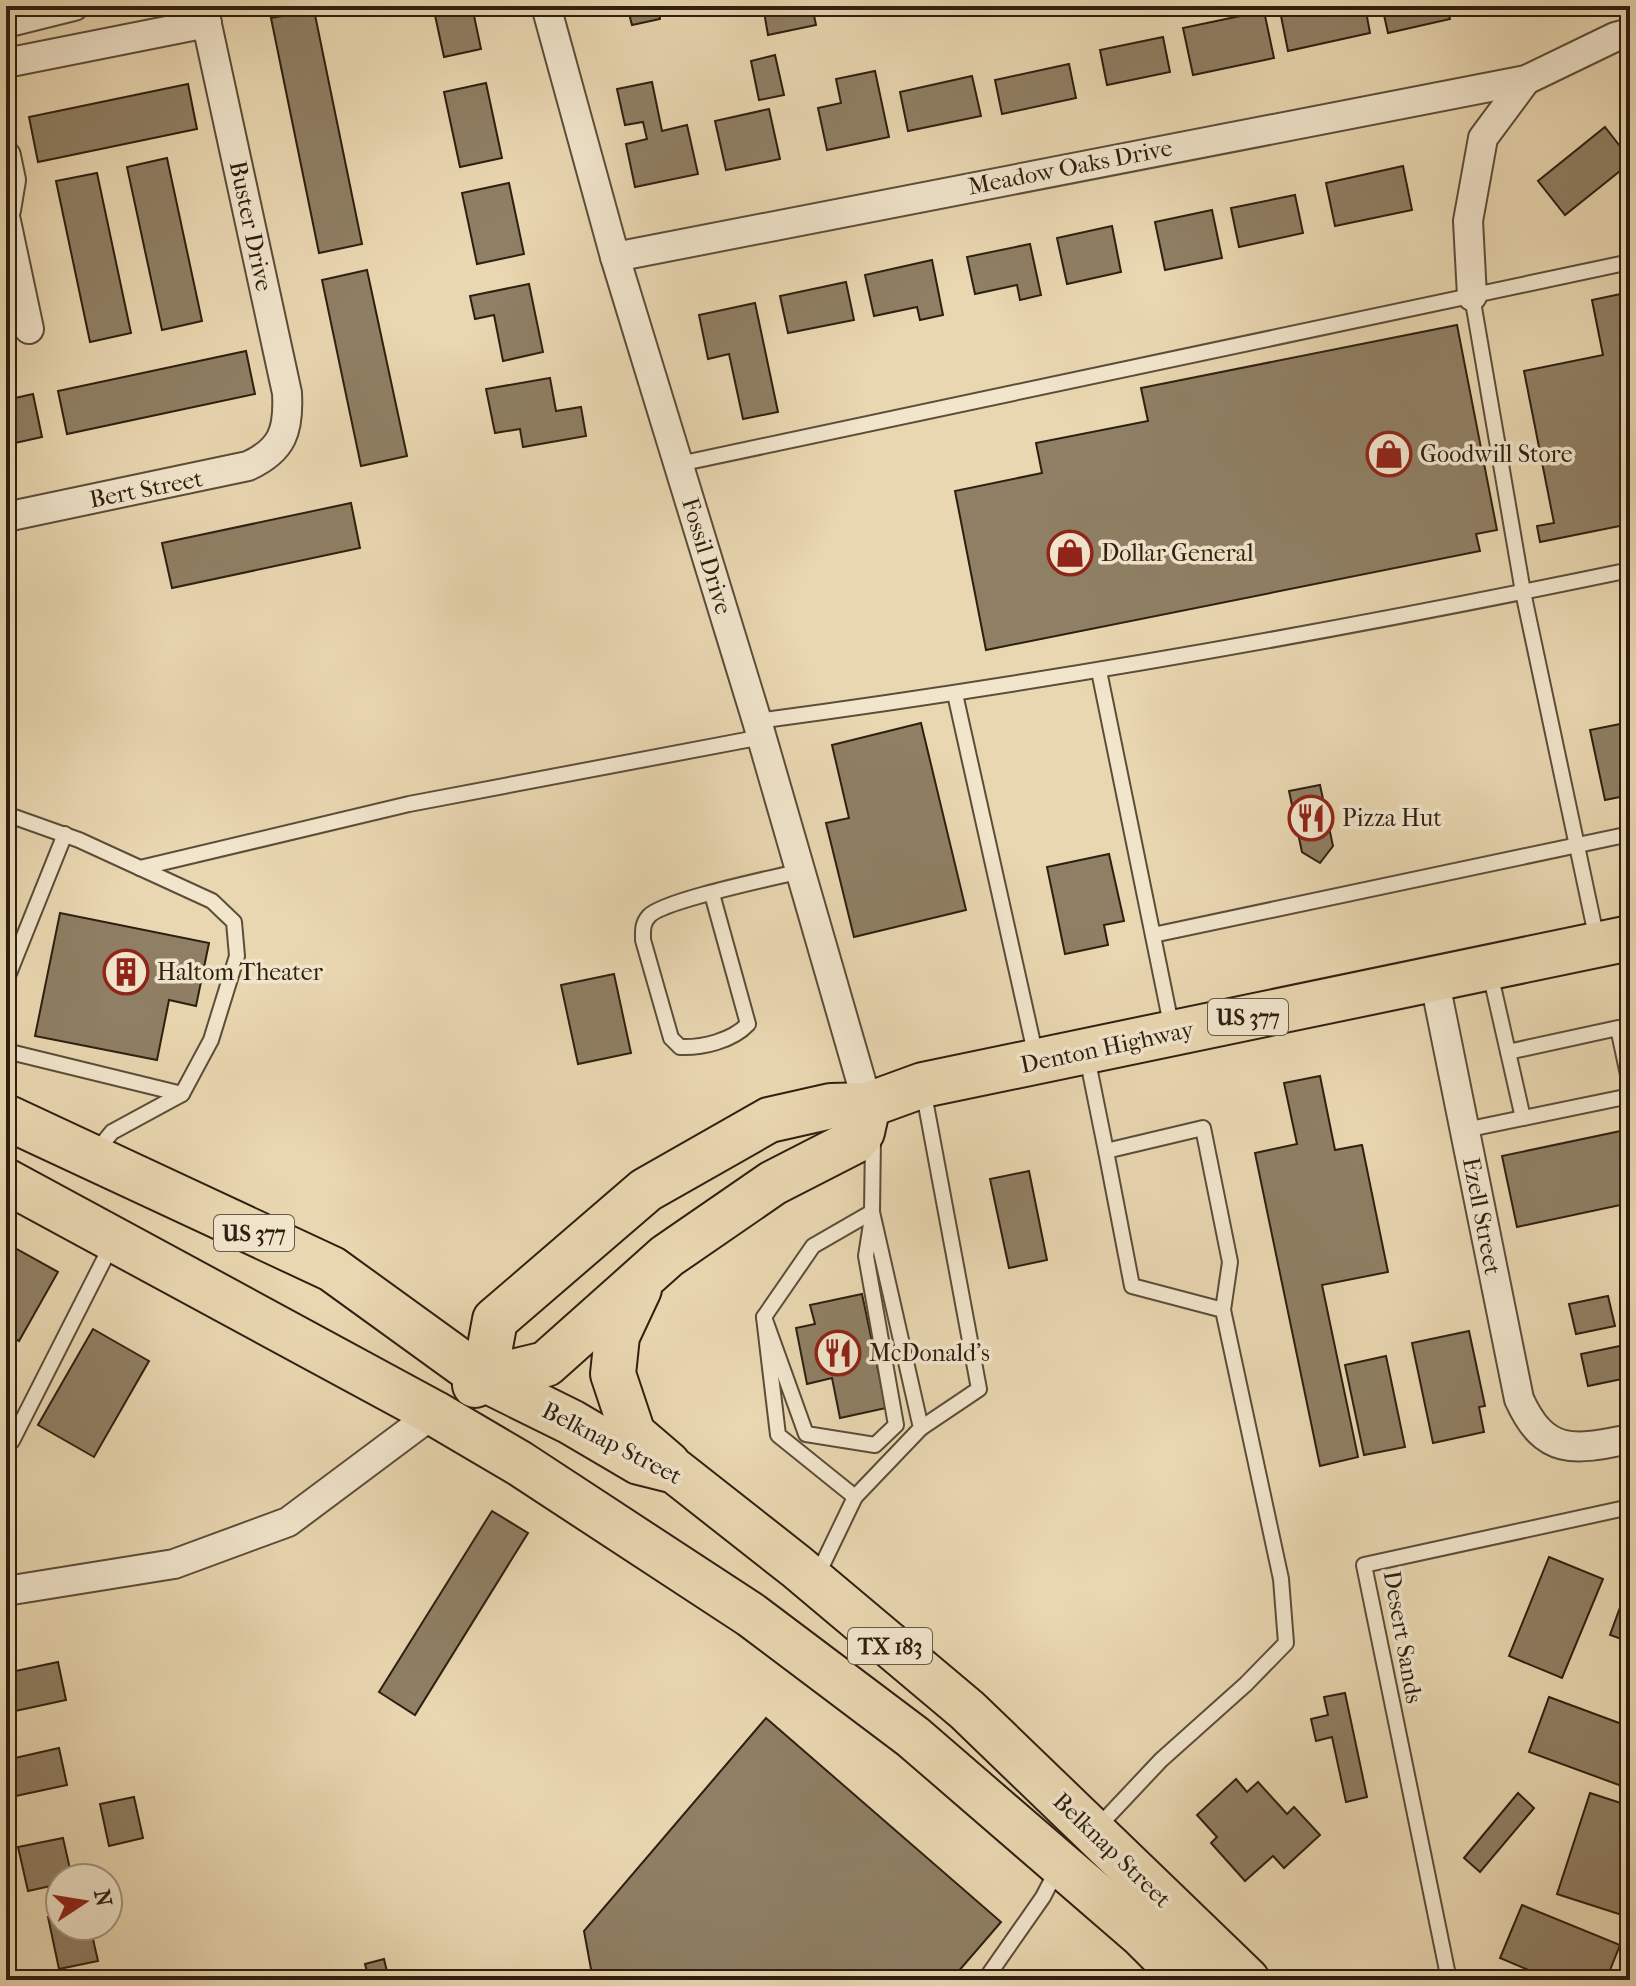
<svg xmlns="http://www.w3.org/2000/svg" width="1636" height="1986" font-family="'IM FELL French Canon',serif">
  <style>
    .building { fill: #8f7f64; stroke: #2d1f10; stroke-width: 2 }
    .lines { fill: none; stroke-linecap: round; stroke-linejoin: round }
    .lane-casing { stroke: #5c4d38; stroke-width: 18 }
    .street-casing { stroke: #5c4d38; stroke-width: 32 }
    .primary-casing { stroke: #2d1f10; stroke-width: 48 }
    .lane { stroke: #f1e5cc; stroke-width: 14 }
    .street { stroke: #f1e5cc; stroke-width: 28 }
    .primary { stroke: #e9d7b1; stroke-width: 44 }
    .labels { text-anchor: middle; stroke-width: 7; stroke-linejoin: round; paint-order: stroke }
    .shield { fill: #f1e5cc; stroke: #685a48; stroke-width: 2 }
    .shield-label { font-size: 22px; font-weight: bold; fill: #2d1f10 }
    .street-label { font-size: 24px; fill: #2d1f10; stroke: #f1e5cc }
    .poi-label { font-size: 24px; fill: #2d1f10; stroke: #f1e5cc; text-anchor: start }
  </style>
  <rect width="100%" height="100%" fill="#e9d7b1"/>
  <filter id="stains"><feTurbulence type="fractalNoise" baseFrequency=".0025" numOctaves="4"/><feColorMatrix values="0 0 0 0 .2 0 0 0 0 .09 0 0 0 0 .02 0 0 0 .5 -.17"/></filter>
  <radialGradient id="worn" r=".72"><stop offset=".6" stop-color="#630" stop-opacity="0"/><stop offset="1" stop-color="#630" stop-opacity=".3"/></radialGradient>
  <g class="building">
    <path d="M 433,6 L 472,6 L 481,49 L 444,57 Z"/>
    <path d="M 627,6 L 658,6 L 660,19 L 632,25 Z"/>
    <path d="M 763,6 L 812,6 L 816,25 L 768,35 Z"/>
    <path d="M 1279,6 L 1365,6 L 1370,33 L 1288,51 Z"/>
    <path d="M 1382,6 L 1447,6 L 1450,19 L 1388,33 Z"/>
    <path d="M 314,10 L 362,244 L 319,253 L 271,18 Z"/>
    <path d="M 1264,11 L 1274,58 L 1193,75 L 1183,28 Z"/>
    <path d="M 1163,37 L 1170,72 L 1107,85 L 1100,50 Z"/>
    <path d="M 775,55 L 784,95 L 759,100 L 751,61 Z"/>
    <path d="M 1069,64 L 1076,98 L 1002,114 L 995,80 Z"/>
    <path d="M 875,71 L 889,137 L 827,150 L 818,108 L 841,103 L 836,79 Z"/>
    <path d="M 972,76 L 981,116 L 908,131 L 900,92 Z"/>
    <path d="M 652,82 L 662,131 L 687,125 L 698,174 L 635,187 L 626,144 L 647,139 L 643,122 L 625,125 L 617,89 Z"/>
    <path d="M 486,83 L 502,158 L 460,167 L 444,92 Z"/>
    <path d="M 188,84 L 197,129 L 38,162 L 29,117 Z"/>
    <path d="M 769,109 L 780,159 L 726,170 L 715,121 Z"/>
    <path d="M 1605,127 L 1630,159 L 1630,163 L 1565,215 L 1538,181 Z"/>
    <path d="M 167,158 L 202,321 L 162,330 L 127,167 Z"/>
    <path d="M 1403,166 L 1412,210 L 1335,226 L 1326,183 Z"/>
    <path d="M 97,173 L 131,333 L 90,342 L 56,181 Z"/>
    <path d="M 509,183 L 524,254 L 477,264 L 462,193 Z"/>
    <path d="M 1295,195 L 1303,233 L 1239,247 L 1231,208 Z"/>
    <path d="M 1212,210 L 1222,258 L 1165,270 L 1155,222 Z"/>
    <path d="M 1112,226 L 1121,272 L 1067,284 L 1057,238 Z"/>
    <path d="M 1030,244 L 1041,295 L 1020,300 L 1017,285 L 975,294 L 967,257 Z"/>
    <path d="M 932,260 L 943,315 L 920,320 L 917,307 L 874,316 L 865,275 Z"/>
    <path d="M 367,270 L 407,456 L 361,466 L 322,280 Z"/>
    <path d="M 846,282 L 854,320 L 788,333 L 780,296 Z"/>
    <path d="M 529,284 L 543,352 L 503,361 L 494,315 L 475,319 L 470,296 Z"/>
    <path d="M 1630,292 L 1630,524 L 1540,542 L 1537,526 L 1554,523 L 1524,371 L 1603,355 L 1592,300 Z"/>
    <path d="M 755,303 L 778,412 L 743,419 L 729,354 L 708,359 L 699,315 Z"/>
    <path d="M 1457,325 L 1497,530 L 1476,534 L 1480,551 L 986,650 L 955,491 L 1042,473 L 1036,443 L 1148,421 L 1141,388 Z"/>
    <path d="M 246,351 L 255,394 L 67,434 L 58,391 Z"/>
    <path d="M 550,378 L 556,411 L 581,407 L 586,436 L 523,447 L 520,429 L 495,433 L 486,389 Z"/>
    <path d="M 33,394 L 42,437 L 6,445 L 6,400 Z"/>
    <path d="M 351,503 L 360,548 L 172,588 L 162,543 Z"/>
    <path d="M 1630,722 L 1630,795 L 1605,800 L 1590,730 Z"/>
    <path d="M 921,723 L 966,910 L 854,937 L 826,823 L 849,818 L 832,745 Z"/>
    <path d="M 1320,785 L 1333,846 L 1320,863 L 1302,852 L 1289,791 Z"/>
    <path d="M 1109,854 L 1124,921 L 1104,925 L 1108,945 L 1065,954 L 1047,867 Z"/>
    <path d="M 60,913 L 209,943 L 196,1006 L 169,1000 L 157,1060 L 35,1036 Z"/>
    <path d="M 614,974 L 631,1053 L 578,1064 L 561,985 Z"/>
    <path d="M 1320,1076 L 1335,1150 L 1362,1145 L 1388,1272 L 1322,1285 L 1358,1457 L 1320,1466 L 1255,1153 L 1297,1144 L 1284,1083 Z"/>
    <path d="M 1630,1129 L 1630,1203 L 1517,1227 L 1502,1156 Z"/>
    <path d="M 1029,1171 L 1047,1260 L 1009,1268 L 990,1179 Z"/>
    <path d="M 6,1243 L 58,1272 L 19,1341 L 6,1333 Z"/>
    <path d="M 862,1294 L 886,1408 L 840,1418 L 832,1378 L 807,1384 L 796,1328 L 815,1324 L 810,1305 Z"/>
    <path d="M 1608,1296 L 1615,1326 L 1576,1334 L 1569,1304 Z"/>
    <path d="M 93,1329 L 149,1361 L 94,1457 L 38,1425 Z"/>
    <path d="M 1469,1331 L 1485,1406 L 1479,1407 L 1484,1432 L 1433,1443 L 1412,1343 Z"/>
    <path d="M 1620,1346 L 1627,1378 L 1588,1386 L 1581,1354 Z"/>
    <path d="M 1386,1356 L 1405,1447 L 1364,1455 L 1345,1365 Z"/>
    <path d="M 492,1511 L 528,1533 L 415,1715 L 379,1692 Z"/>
    <path d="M 1549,1557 L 1603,1579 L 1562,1678 L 1509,1656 Z"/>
    <path d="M 1630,1580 L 1630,1642 L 1610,1635 Z"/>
    <path d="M 58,1662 L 66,1700 L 6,1713 L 6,1673 Z"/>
    <path d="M 1345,1693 L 1367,1797 L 1346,1802 L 1332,1737 L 1316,1741 L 1311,1719 L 1328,1715 L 1324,1697 Z"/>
    <path d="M 1549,1697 L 1630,1727 L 1630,1789 L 1529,1752 Z"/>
    <path d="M 766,1718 L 1001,1922 L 951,1980 L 593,1980 L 584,1931 Z"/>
    <path d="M 59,1748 L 67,1785 L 11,1797 L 6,1760 Z"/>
    <path d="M 1236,1779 L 1247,1792 L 1258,1782 L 1287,1814 L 1294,1807 L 1320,1835 L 1284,1868 L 1273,1856 L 1245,1881 L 1211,1843 L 1217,1837 L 1197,1815 Z"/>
    <path d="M 1518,1793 L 1534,1808 L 1480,1872 L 1464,1858 Z"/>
    <path d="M 1590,1793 L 1630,1806 L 1630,1890 L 1622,1915 L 1557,1894 Z"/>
    <path d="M 134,1797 L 143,1838 L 109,1846 L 100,1804 Z"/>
    <path d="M 63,1838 L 72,1878 L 60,1878 L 60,1884 L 28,1891 L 18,1847 Z"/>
    <path d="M 1522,1905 L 1620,1945 L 1606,1980 L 1552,1980 L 1500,1958 Z"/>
    <path d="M 60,1914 L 60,1926 L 90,1926 L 98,1961 L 59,1969 L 48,1917 Z"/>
    <path d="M 384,1959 L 389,1980 L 369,1980 L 365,1964 Z"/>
  </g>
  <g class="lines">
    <g class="lane-casing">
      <g id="lane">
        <path d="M 1472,296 L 1523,592 L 1597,940"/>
        <path d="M 679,464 L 1630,262"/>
        <path d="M 1099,671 L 1172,1029"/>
        <path d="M 955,694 L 1036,1057"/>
        <path d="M 757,721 C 1050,682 1341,630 1630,570"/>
        <path d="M 6,814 L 79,840 L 212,901 L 234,922 L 237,956 L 211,1040 L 182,1094 L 112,1132 L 95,1153"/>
        <path d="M 140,868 L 409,804 L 762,737"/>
        <path d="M 712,894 L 748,1024 C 732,1041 702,1048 680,1047 L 671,1038 L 643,940 C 643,930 642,924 649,916 C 664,900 773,878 801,871"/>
        <path d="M 1153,935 L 1630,834"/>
        <path d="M 1490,973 L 1508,1052 L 1618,1028 L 1630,1084"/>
        <path d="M 6,981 L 65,834"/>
        <path d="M 6,1051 L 182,1094"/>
        <path d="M 1508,1052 L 1523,1118"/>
        <path d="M 1087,1057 L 1106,1151"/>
        <path d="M 1465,1130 L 1630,1096"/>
        <path d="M 764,1317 L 806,1434 L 875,1445 L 896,1425 L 866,1256 L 871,1224"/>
        <path d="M 921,1428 L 979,1389 L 923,1089"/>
        <path d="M 12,1441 L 112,1244"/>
        <path d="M 855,1497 L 778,1435 L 764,1317 L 813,1246 L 872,1212"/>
        <path d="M 817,1576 L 855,1497 L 921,1428 L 872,1212 L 873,1137"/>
        <path d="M 1096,1829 L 1161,1760 L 1246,1684 L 1286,1643 L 1281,1579 L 1223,1310 L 1230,1262 L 1203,1128 L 1106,1151 L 1132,1286 L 1223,1310"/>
        <path d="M 985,1980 L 1043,1897 L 1058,1868"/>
        <path d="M 1449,1980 L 1364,1565 L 1630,1507"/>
      </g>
    </g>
    <g class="street-casing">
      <g id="street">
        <path d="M 546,6 L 615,257 L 757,721 L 868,1105"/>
        <path d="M 6,23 L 74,6"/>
        <path d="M 6,63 L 207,23"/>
        <path d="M 6,156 L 11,180 L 6,210"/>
        <path d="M 6,221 L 29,329"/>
        <path d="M 615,257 L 1526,80 L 1615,37 L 1630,33"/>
        <path d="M 1472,296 L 1468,221 L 1483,138 L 1526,80"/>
        <path d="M 6,517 L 248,466 C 283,450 289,430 287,393 L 203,6"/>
        <path d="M 1434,978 L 1519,1399 C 1545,1457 1575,1450 1630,1439"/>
        <path d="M 6,1591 L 174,1564 L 288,1522 L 434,1413"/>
      </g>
    </g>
    <g class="primary-casing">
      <g id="primary">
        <path d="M 6,1117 L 332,1269 L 484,1379 L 571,1422 L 639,1462 L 675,1471 L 797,1567 L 967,1710 L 1247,1980"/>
        <path d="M 6,1181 L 434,1413 L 519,1463 L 751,1615 L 913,1737 L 1141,1934 L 1187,1980"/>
        <path d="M 639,1289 L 617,1336 L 613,1374 L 633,1434 L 668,1464"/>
        <path d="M 484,1379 L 495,1320 L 646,1190 L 769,1120 L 831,1106 L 868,1105 L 923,1085 L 1630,938"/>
        <path d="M 475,1385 L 484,1379 L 546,1364 L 667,1256 L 773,1183 L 855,1141 L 862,1132 L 868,1105"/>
      </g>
    </g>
    <use href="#lane" class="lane"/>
    <use href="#street" class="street"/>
    <use href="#primary" class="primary"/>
  </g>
  <defs>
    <g id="shop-ring" transform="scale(2.3)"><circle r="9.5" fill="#f1e5cc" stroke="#8f2418" stroke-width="1.5"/><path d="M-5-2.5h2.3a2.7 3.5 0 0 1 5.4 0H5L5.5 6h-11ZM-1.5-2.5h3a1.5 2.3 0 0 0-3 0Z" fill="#8f2418"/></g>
    <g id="restaurant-ring" transform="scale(2.3)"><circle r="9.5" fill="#f1e5cc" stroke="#8f2418" stroke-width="1.5"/><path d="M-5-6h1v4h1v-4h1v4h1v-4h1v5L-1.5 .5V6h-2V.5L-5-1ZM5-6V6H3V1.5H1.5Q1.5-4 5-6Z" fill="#8f2418"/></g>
    <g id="building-ring" transform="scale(2.3)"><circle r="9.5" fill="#f1e5cc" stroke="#8f2418" stroke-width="1.5"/><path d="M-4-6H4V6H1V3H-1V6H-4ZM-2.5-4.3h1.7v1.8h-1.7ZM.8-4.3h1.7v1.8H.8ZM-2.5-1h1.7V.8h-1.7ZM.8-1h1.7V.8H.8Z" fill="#8f2418"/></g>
  </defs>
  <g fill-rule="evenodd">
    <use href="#shop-ring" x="1389" y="454"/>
    <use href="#shop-ring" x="1070" y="553"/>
    <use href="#restaurant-ring" x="1311" y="818"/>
    <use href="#building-ring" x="126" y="972"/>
    <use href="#restaurant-ring" x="838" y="1353"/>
  </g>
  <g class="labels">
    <g class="shield">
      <rect x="1208" y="999" width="80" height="36" rx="6"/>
      <rect x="214" y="1215" width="80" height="36" rx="6"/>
      <rect x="848" y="1628" width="84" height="36" rx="6"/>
    </g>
    <g class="shield-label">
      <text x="1248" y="1025">US 377</text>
      <text x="254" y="1241">US 377</text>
      <text x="890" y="1654">TX 183</text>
    </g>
    <g class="street-label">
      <text transform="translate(1070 167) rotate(-11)" y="8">Meadow Oaks Drive</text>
      <text transform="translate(251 226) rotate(78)" y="8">Buster Drive</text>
      <text transform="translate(146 489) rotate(-11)" y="8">Bert Street</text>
      <text transform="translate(707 556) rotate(73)" y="8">Fossil Drive</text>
      <text transform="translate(1107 1047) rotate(-12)" y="8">Denton Highway</text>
      <text transform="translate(1482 1216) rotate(79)" y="8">Ezell Street</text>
      <text transform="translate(612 1443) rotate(27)" y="8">Belknap Street</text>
      <text transform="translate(1403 1637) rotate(80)" y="8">Desert Sands</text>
      <text transform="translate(1112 1850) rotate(44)" y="8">Belknap Street</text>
    </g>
    <g class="poi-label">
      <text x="1420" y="462">Goodwill Store</text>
      <text x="1101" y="561">Dollar General</text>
      <text x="1342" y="826">Pizza Hut</text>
      <text x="157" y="980">Haltom Theater</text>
      <text x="869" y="1361">McDonald's</text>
    </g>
  </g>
  <rect width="1636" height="1986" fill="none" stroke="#e9d7b1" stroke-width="32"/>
  <rect x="8" y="8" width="1620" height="1970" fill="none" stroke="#2d1f10" stroke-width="4"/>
  <rect x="16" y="16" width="1604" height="1954" fill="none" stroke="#2d1f10" stroke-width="2"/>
  <g transform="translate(84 1902) rotate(78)"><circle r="38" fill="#f1e5cc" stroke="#a39681" stroke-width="2"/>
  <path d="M0-6L14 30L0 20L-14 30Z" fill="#8f2418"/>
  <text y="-12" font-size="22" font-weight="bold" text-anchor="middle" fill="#2d1f10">N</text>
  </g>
  <rect width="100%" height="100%" filter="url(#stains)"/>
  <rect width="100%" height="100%" fill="url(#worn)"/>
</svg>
